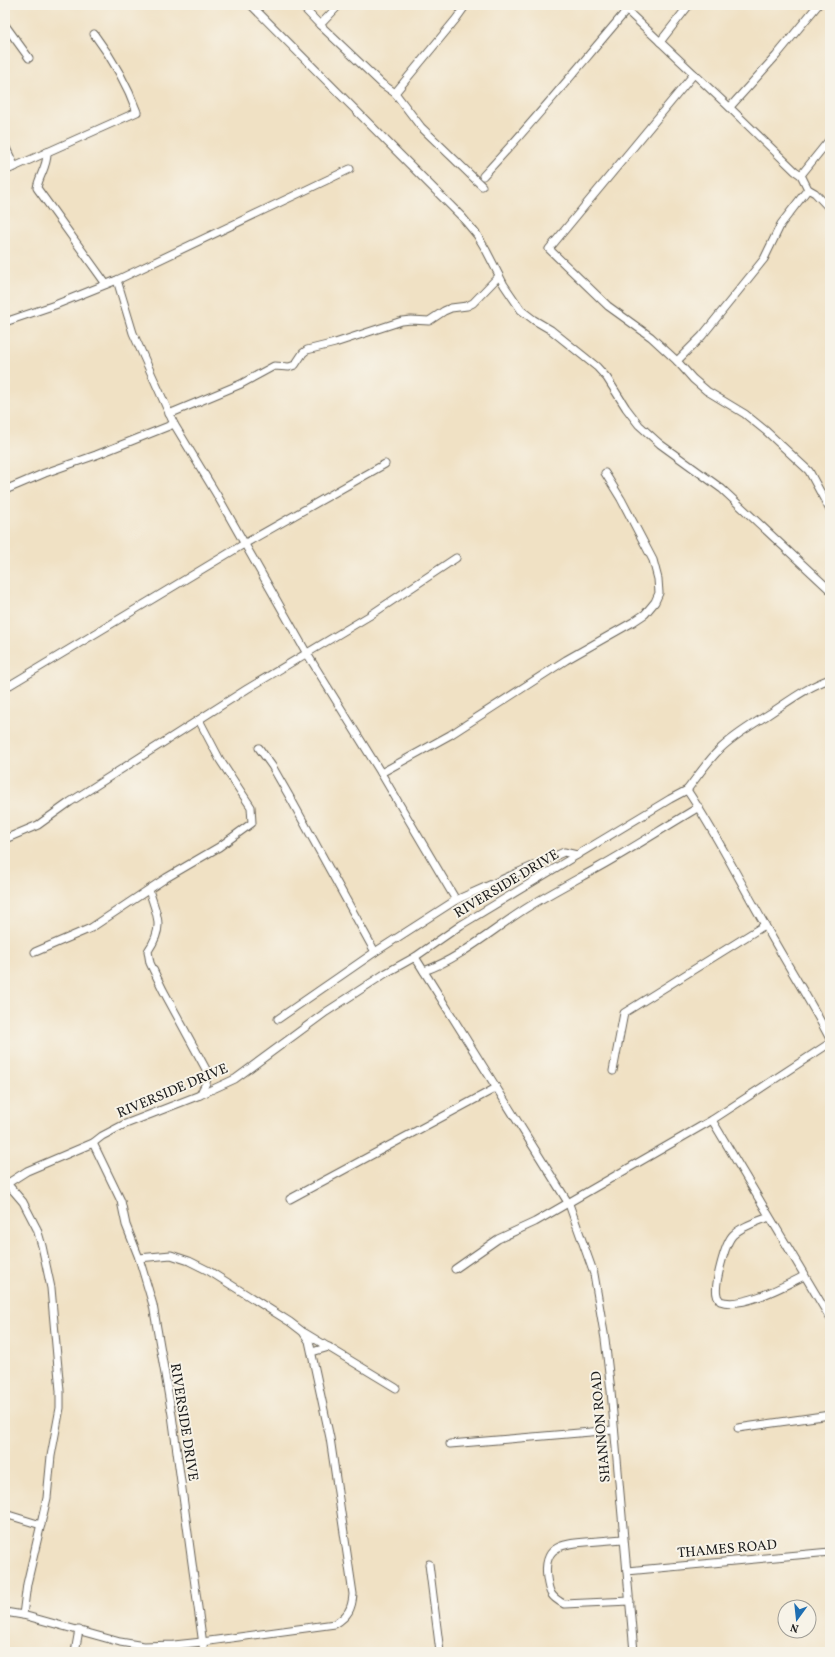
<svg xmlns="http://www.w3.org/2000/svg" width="835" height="1657" font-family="Vollkorn,serif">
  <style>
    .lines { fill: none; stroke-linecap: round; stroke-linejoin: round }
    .street-casing { stroke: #666157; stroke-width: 9 }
    .street { stroke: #fff; stroke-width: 7 }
    .labels { text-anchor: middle; stroke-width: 4; stroke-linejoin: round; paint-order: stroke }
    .street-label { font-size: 14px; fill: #1c1c1c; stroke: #f7f3e8 }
  </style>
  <rect width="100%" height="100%" fill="#f7f3e8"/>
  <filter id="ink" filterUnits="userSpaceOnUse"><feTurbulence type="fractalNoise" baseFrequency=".025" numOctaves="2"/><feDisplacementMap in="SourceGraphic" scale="8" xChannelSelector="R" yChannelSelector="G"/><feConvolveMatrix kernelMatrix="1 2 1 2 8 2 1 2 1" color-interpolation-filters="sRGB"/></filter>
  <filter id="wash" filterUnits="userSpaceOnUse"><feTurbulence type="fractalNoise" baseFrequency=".012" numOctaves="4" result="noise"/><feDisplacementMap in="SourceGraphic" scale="16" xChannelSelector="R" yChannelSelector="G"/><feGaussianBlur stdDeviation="0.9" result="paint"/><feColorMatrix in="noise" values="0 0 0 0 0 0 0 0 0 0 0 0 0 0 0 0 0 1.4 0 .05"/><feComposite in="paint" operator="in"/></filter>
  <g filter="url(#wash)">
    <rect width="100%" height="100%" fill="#f0e1c4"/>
  </g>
  <g filter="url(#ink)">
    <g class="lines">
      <g class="street-casing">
        <g id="street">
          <path d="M 251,5 L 462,217 L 477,235 L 486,250 L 504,285 L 521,310 L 534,320 L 551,330 L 597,367 L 607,378 L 626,408 L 639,425 L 660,444 L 722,489 L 830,590"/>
          <path d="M 301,5 L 320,25 L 382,84 L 395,93 L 421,127 L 482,186"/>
          <path d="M 621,5 L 726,104 L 795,171 L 801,175 L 808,189 L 815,193 L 830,209"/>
          <path d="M 5,25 L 29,58"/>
          <path d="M 320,25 L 339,5"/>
          <path d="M 660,42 L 689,5"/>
          <path d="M 694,74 L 549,249 L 608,306 L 651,337 L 677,361 L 693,379 L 707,391 L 745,414 L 766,431 L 809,471 L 830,510"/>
          <path d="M 395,93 L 456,19 L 466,5"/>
          <path d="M 730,107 L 776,56 L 818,5"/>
          <path d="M 5,146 L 15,167"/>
          <path d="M 47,152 C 48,166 39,175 37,188 L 106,284"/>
          <path d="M 5,171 L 137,112 C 127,84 112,58 94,34"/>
          <path d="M 801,175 L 830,139"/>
          <path d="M 483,176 C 533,123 579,66 627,10"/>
          <path d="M 117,280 L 133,333 L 174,424 L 217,495 L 306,652 L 381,773 L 456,900"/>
          <path d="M 5,322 L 55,305 L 117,280 L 350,169"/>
          <path d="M 677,361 L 702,336 L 764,259 L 781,224 L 808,189"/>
          <path d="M 169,414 L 241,384 L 274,366 L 289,367 L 295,365 L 303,353 L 307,350 L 335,343 L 402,321 L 411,320 L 429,321 L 444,311 L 451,308 L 467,306 L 473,303 L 499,276"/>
          <path d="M 5,490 L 45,473 L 96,455 L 174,424"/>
          <path d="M 5,688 L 244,544 L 385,464"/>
          <path d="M 259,748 L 272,766 L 292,801 L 375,952"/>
          <path d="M 381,773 L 450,735 L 566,660 L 633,622 L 645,614 L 655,602 L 659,593 L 658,579 L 653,560 L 621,499 L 605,473"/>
          <path d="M 687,790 C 697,777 707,762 719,750 C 734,735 752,725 769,714 C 789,701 807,687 830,679"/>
          <path d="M 5,839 L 38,825 L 70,802 L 247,689 L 369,616 L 456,558"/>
          <path d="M 149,890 C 157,916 165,926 148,951 L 150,963 L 163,990 L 208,1073 L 206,1083 L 200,1095"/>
          <path d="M 35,952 L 91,928 L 166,878 L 219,847 L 252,823 L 251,807 L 220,760 L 199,720"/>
          <path d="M 415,957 L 569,1204 L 594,1274 L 605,1339 L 611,1391 L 634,1652"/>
          <path d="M 424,971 C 461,958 492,930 525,909 C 549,894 574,881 599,867 C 633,848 665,827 699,807"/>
          <path d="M 278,1019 L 375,952 L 456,900 L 564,852 L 577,855"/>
          <path d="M 613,1071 L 624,1013 L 765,925"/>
          <path d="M 712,1120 L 830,1318"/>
          <path d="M 93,1143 L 102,1136 L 123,1125 L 200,1095 L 235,1079 L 326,1012 L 386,973 L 415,957 L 461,925 L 670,799 L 687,790 C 716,833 739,880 765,925 C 786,963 810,1000 830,1039"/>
          <path d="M 5,1181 L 23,1202 L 37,1229 L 42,1246 L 51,1288 L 60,1391 L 60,1408 L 51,1456 L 47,1498 L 27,1584 L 23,1615"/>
          <path d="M 5,1185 L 27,1171 L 93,1143 L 121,1201 L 126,1225 L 139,1258 L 153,1305 L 172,1415 L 204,1652"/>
          <path d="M 290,1199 L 496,1088"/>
          <path d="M 769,1217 C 757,1222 742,1226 733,1235 C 725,1243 714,1285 717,1295 C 717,1297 719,1299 720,1301 C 742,1309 784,1286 804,1276"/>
          <path d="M 455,1269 L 498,1239 L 535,1222 L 712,1120 L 830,1043"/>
          <path d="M 305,1333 L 396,1388"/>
          <path d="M 312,1352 L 329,1347"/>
          <path d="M 738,1428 L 830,1415"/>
          <path d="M 450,1444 L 614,1430"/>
          <path d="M 5,1514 L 41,1525"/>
          <path d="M 623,1539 C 611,1540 598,1541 586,1542 C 560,1544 543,1547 547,1578 C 549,1593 551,1597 564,1604 L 630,1601"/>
          <path d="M 429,1564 L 440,1652"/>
          <path d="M 627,1571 L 830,1552"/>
          <path d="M 5,1612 L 23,1615 L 120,1642 L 144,1646 L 174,1645 L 202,1642 L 335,1624 C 348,1616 352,1609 353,1594 L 330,1438 L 309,1341 L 303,1332 L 290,1322 L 209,1271 L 189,1261 L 171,1255 L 139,1258"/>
          <path d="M 75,1652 L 79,1630"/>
        </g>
      </g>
      <use href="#street" class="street"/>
    </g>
  </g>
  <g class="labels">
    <g class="street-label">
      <text transform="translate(506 883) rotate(-31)" y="5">RIVERSIDE DRIVE</text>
      <text transform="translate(172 1090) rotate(-23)" y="5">RIVERSIDE DRIVE</text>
      <text transform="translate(185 1422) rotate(81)" y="5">RIVERSIDE DRIVE</text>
      <text transform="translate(600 1427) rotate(-95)" y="5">SHANNON ROAD</text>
      <text transform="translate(727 1548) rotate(-5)" y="5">THAMES ROAD</text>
    </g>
  </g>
  <rect width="835" height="1657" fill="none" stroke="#f7f3e8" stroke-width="20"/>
  <g transform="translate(797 1619) rotate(195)"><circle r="19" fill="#f7f3e8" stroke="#9f9d96"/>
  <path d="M0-3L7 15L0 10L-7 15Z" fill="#1f6fb2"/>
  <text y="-6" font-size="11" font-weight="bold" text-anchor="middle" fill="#1c1c1c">N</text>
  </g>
</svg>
